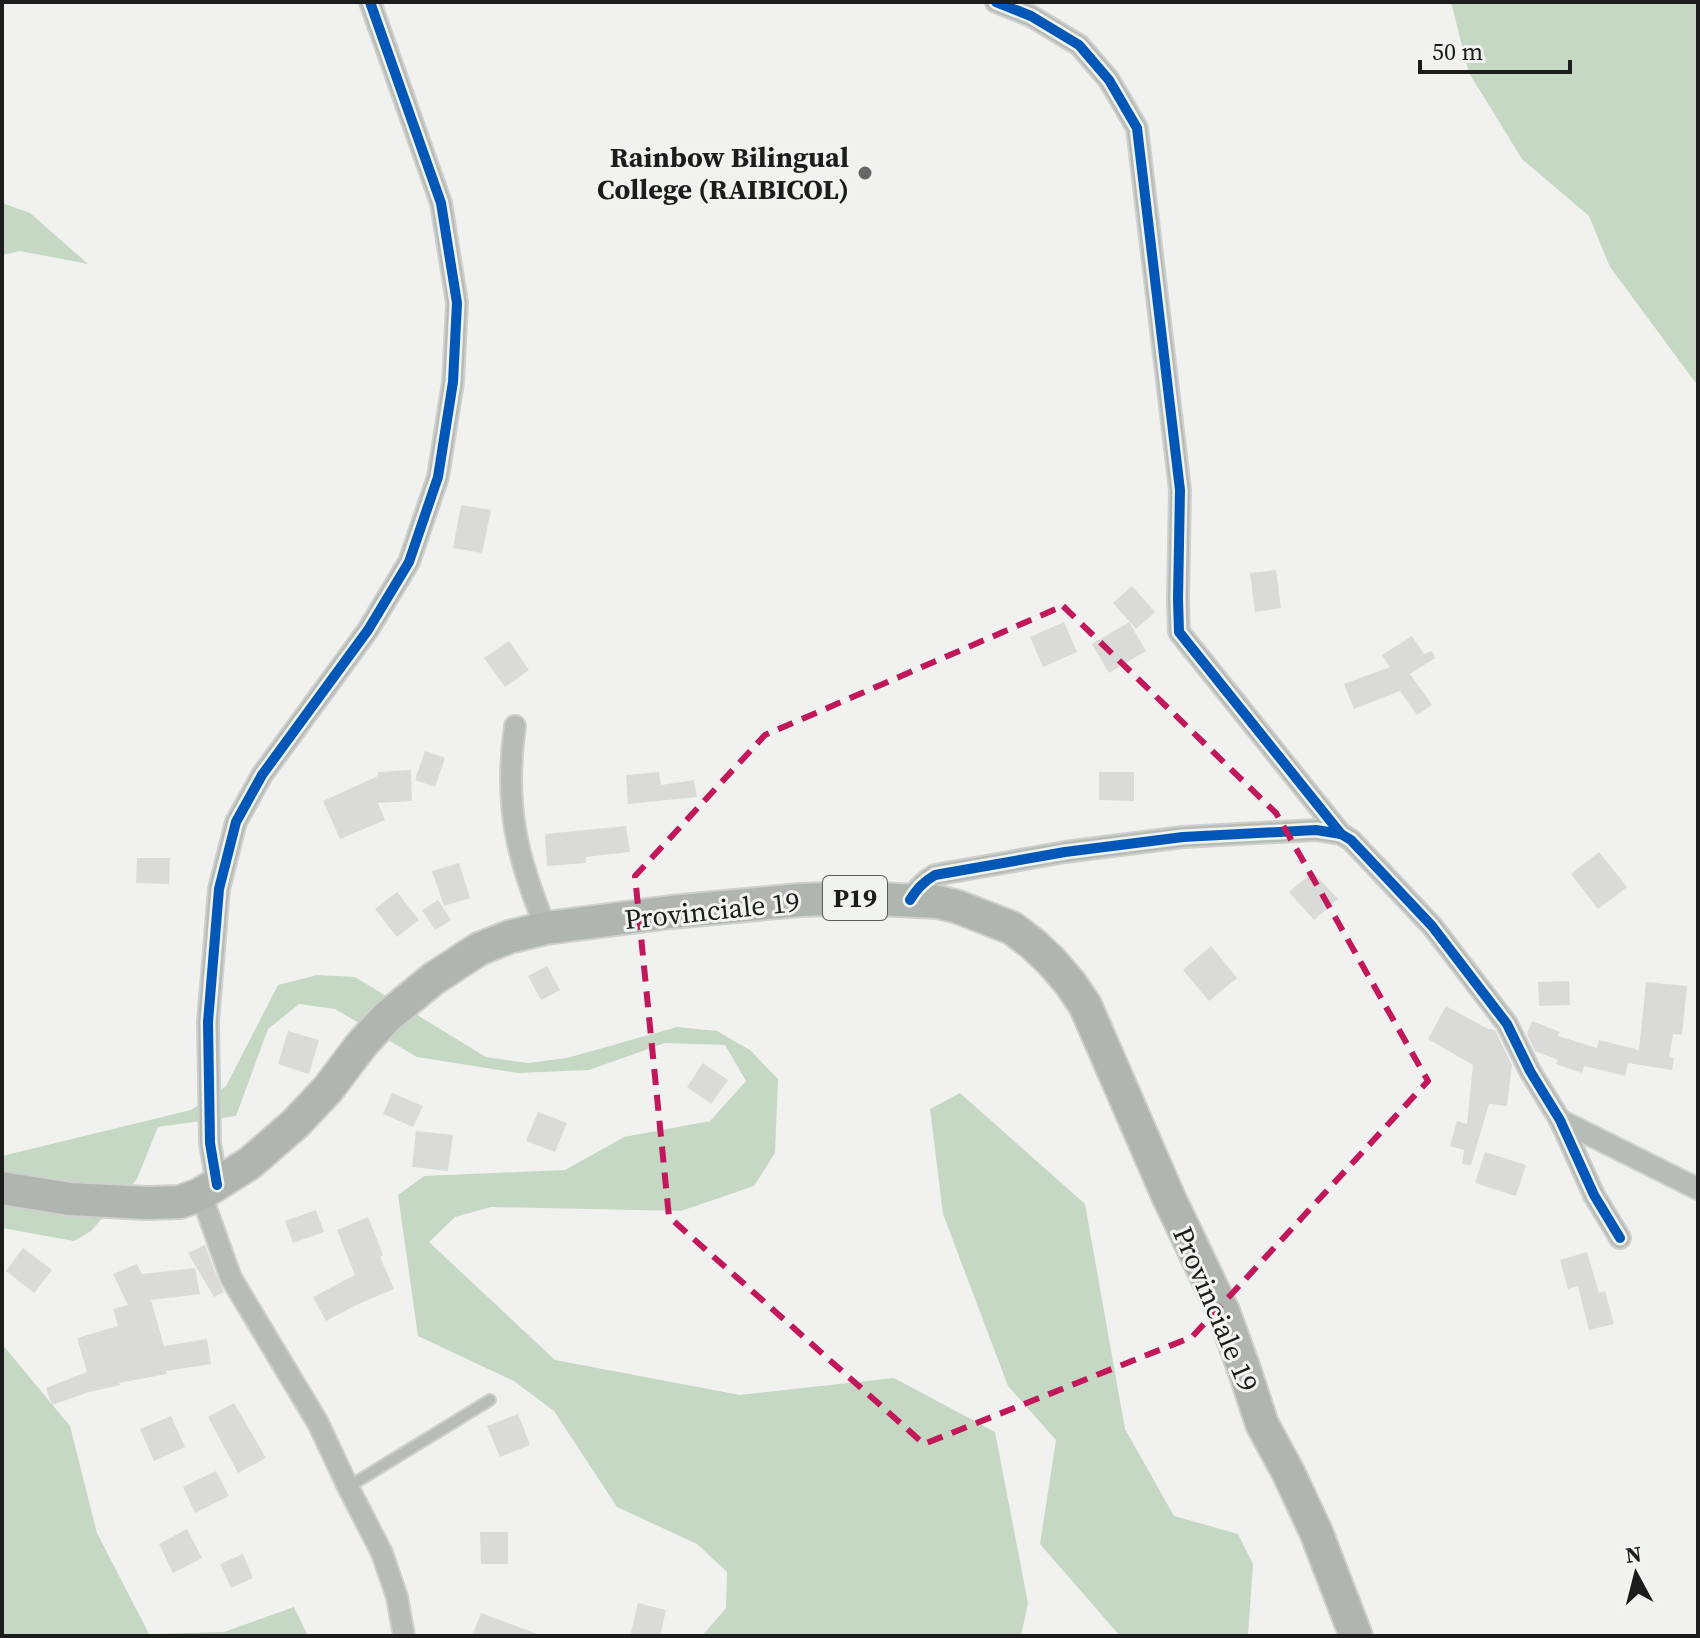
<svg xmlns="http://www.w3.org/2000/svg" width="1700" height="1638" font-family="'Source Serif 4',serif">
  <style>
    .forest { fill: #c5d8c3 }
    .building { fill: #dadbd9 }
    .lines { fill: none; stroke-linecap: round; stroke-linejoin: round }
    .service-casing { stroke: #cfd0ce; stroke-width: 14 }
    .minor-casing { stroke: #cfd0ce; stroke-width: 24 }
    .primary-casing { stroke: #cfd0ce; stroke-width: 36 }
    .service { stroke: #b8bcb7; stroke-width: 10 }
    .minor { stroke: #b8bcb7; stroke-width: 20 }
    .primary { stroke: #b0b6af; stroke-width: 32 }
    .cycleway-casing { stroke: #f0f3ef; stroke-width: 15 }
    .cycleway { stroke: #0057b8; stroke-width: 10 }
    .marked { fill: none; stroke: #c2185b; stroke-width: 6; stroke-dasharray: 16 10; stroke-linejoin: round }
    .poi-dot { fill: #666766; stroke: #f0f3ef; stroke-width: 3 }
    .labels { text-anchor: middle; stroke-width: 6; stroke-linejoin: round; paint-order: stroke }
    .shield { fill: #f0f3ef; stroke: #5b5c5b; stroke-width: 2 }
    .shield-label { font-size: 26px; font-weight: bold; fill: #1b1c1b }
    .poi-label { font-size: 28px; font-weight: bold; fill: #1b1c1b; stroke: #f0f3ef; text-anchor: end }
    .street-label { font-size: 28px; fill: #1b1c1b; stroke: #f0f3ef }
  </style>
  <rect width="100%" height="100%" fill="#f1f2f0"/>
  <g class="forest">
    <path d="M 1451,2 L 1698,2 L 1698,386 L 1610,267 L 1589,216 L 1522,159 L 1469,73 Z"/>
    <path d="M 2,203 L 30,213 L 88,264 L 20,251 L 2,255 Z"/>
    <path d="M 317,975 L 355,977 L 486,1057 L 528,1063 L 567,1058 L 677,1027 L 717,1031 L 750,1050 L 778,1079 L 775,1153 L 754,1186 L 681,1211 L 491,1207 L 455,1217 L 429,1242 L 555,1360 L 740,1395 L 894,1378 L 995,1432 L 1028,1603 L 1021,1636 L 702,1636 L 726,1608 L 727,1572 L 697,1544 L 617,1507 L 554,1411 L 514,1381 L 418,1336 L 398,1195 L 424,1176 L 565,1170 L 624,1137 L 710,1121 L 746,1081 L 725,1045 L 665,1043 L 589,1070 L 518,1073 L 417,1057 L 335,1009 L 299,1004 L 268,1029 L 236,1116 L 158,1127 L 137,1179 L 91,1231 L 74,1241 L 2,1228 L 2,1156 L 191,1110 L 226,1086 L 278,985 Z"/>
    <path d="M 960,1093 L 1085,1204 L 1125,1429 L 1174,1516 L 1238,1534 L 1253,1564 L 1248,1636 L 1120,1636 L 1040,1544 L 1056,1440 L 1008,1386 L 943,1214 L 930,1109 Z"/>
    <path d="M 2,1344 L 70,1426 L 97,1533 L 149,1634 L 224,1632 L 294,1607 L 308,1636 L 2,1636 Z"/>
  </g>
  <g class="building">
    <path d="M 461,505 L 491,510 L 482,553 L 453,548 Z"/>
    <path d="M 1276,570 L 1281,608 L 1255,612 L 1250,573 Z"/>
    <path d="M 1132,586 L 1155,612 L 1136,629 L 1113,603 Z"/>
    <path d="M 1064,622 L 1077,652 L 1043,667 L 1030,637 Z"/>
    <path d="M 1129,622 L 1146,651 L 1109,673 L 1092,644 Z"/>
    <path d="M 1412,636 L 1424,654 L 1432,651 L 1435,658 L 1410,674 L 1432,705 L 1417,715 L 1400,691 L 1354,709 L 1344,684 L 1390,667 L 1382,655 Z"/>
    <path d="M 509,641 L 529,670 L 505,687 L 484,658 Z"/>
    <path d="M 425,751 L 445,758 L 435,787 L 415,780 Z"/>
    <path d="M 411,770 L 412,801 L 378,803 L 385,820 L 340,839 L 323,801 L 378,776 L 378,772 Z"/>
    <path d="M 659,772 L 661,785 L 694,780 L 697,797 L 628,804 L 626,775 Z"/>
    <path d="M 1099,772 L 1134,772 L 1134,801 L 1099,800 Z"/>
    <path d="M 626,826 L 630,852 L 586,857 L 586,863 L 547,866 L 545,834 Z"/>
    <path d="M 1599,852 L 1627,887 L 1598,909 L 1571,874 Z"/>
    <path d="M 137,858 L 170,858 L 169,884 L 136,883 Z"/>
    <path d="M 459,863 L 470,898 L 444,906 L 432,871 Z"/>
    <path d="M 1313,872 L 1338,899 L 1314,920 L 1289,892 Z"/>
    <path d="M 397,892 L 419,920 L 397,937 L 375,909 Z"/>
    <path d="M 438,900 L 451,920 L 435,930 L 422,910 Z"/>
    <path d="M 1211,946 L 1237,978 L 1209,1001 L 1183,970 Z"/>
    <path d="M 547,966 L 560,990 L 541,1000 L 528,976 Z"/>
    <path d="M 1569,981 L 1570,1005 L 1539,1006 L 1538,982 Z"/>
    <path d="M 1646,982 L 1687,986 L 1682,1035 L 1673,1034 L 1669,1057 L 1674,1058 L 1672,1070 L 1628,1063 L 1625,1076 L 1584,1066 L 1582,1073 L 1556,1064 L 1558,1060 L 1535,1051 L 1527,1034 L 1532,1021 L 1560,1032 L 1558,1036 L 1597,1048 L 1599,1040 L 1639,1050 Z"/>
    <path d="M 1446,1006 L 1486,1028 L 1495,1030 L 1512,1065 L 1507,1106 L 1489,1104 L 1471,1165 L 1462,1164 L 1464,1150 L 1450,1146 L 1457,1121 L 1467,1124 L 1473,1065 L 1428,1039 Z"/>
    <path d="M 288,1031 L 319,1040 L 309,1074 L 278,1064 Z"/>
    <path d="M 703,1063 L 728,1080 L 711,1104 L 687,1087 Z"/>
    <path d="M 392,1093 L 423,1106 L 413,1127 L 383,1114 Z"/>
    <path d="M 538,1112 L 567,1123 L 555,1152 L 526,1141 Z"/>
    <path d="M 416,1131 L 453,1135 L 448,1171 L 412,1167 Z"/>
    <path d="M 1485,1152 L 1526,1165 L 1516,1196 L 1475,1183 Z"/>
    <path d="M 316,1210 L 324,1232 L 293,1243 L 285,1221 Z"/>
    <path d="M 368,1217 L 383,1255 L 380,1257 L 394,1289 L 356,1305 L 326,1321 L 313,1297 L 355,1275 L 337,1230 Z"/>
    <path d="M 205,1245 L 219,1282 L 224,1292 L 214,1297 L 188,1253 Z"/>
    <path d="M 23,1248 L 52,1270 L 34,1293 L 6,1271 Z"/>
    <path d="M 1587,1252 L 1599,1293 L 1605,1291 L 1614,1324 L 1589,1330 L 1578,1286 L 1568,1289 L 1560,1260 Z"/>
    <path d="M 137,1264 L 142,1274 L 195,1268 L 200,1294 L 151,1300 L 164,1346 L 207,1339 L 211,1364 L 166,1371 L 167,1374 L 119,1383 L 120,1385 L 89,1392 L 52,1405 L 46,1388 L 87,1372 L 77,1338 L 118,1326 L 113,1309 L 128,1305 L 113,1274 Z"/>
    <path d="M 234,1403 L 266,1458 L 238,1473 L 208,1417 Z"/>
    <path d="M 518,1414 L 530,1445 L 500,1457 L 487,1426 Z"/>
    <path d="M 171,1416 L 185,1447 L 154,1461 L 140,1429 Z"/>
    <path d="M 216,1471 L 229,1496 L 195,1513 L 183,1487 Z"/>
    <path d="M 187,1529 L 202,1558 L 173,1573 L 159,1544 Z"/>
    <path d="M 480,1532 L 508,1532 L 508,1564 L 481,1564 Z"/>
    <path d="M 243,1554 L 253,1578 L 231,1588 L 220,1564 Z"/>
    <path d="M 638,1603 L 666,1610 L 660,1636 L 630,1636 Z"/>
    <path d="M 481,1613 L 538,1634 L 537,1636 L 472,1636 Z"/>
  </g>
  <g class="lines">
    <g class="service-casing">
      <path id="service" d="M 348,1487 L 490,1400"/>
    </g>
    <g class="minor-casing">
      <g id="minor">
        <path d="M 996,2 L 1031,16 L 1079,45 L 1109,80 L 1137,128 L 1180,490 L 1178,599 L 1179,632 L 1341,834"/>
        <path d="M 515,726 C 504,804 516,856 546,928"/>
        <path d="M 910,900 C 917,889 923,882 935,875 L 1065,852 L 1183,837 L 1316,830 L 1341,834 L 1351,840 L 1432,926 L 1507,1024 L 1530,1071 L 1560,1120 L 1594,1195 L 1620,1238"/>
        <path d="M 1560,1120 L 1698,1189"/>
        <path d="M 217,1185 L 210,1143 L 208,1022 L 219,889 L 236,822 L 262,775 L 368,630 L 409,562 L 438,477 L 453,382 L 457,303 L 441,203 L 370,2"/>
        <path d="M 201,1194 L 231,1278 L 318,1423 L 348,1487 L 382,1553 L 397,1597 L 404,1636"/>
      </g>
    </g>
    <g class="primary-casing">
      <path id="primary" d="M 2,1188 L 70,1199 L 147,1203 L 180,1202 L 201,1194 L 250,1163 L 295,1124 L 328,1089 L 362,1044 L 387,1017 L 433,979 L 479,949 L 509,937 L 546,928 L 671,912 L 800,900 L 858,898 L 938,902 L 958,907 L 1012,928 L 1033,944 L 1051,961 L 1070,983 L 1085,1005 L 1169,1198 L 1223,1311 L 1244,1369 L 1262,1424 L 1288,1472 L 1316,1532 L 1356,1636"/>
    </g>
    <use href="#service" class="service"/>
    <use href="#minor" class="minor"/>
    <use href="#primary" class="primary"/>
    <g class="cycleway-casing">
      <g id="cycleway">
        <path d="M 996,2 L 1031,16 L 1079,45 L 1109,80 L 1137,128 L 1180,490 L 1178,599 L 1179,632 L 1341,834"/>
        <path d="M 910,900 C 917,889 923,882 935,875 L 1065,852 L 1183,837 L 1316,830 L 1341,834 L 1351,840 L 1432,926 L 1507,1024 L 1530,1071 L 1560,1120 L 1594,1195 L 1620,1238"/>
        <path d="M 217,1185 L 210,1143 L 208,1022 L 219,889 L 236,822 L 262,775 L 368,630 L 409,562 L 438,477 L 453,382 L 457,303 L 441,203 L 370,2"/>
      </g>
    </g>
    <use href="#cycleway" class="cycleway"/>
  </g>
  <path class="marked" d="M 1063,606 L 1276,813 L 1428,1081 L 1192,1337 L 924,1444 L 669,1217 L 635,876 L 765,735 Z"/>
  <circle class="poi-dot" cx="865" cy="173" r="8"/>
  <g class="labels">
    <rect class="shield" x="823" y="876" width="64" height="44" rx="6"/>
    <g class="shield-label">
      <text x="855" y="907">P19</text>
    </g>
    <g class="poi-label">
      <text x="849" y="167">Rainbow Bilingual<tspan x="849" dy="32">College (RAIBICOL)</tspan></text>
    </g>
    <g class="street-label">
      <text transform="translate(712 910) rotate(-6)" y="10">Provinciale 19</text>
      <text transform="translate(1216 1309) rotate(67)" y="10">Provinciale 19</text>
    </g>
  </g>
  <rect width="1700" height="1638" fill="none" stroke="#1b1c1b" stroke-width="8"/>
  <g transform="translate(1636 1574) rotate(353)" stroke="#f0f3ef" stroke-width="6" paint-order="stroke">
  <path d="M0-6L14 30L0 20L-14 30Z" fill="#1b1c1b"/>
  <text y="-12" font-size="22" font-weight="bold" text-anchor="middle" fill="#1b1c1b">N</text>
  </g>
  <path d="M1420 60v12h150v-12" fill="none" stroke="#1b1c1b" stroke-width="4"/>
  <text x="1432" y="60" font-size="24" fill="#1b1c1b" stroke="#f0f3ef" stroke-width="6" paint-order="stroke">50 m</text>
</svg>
